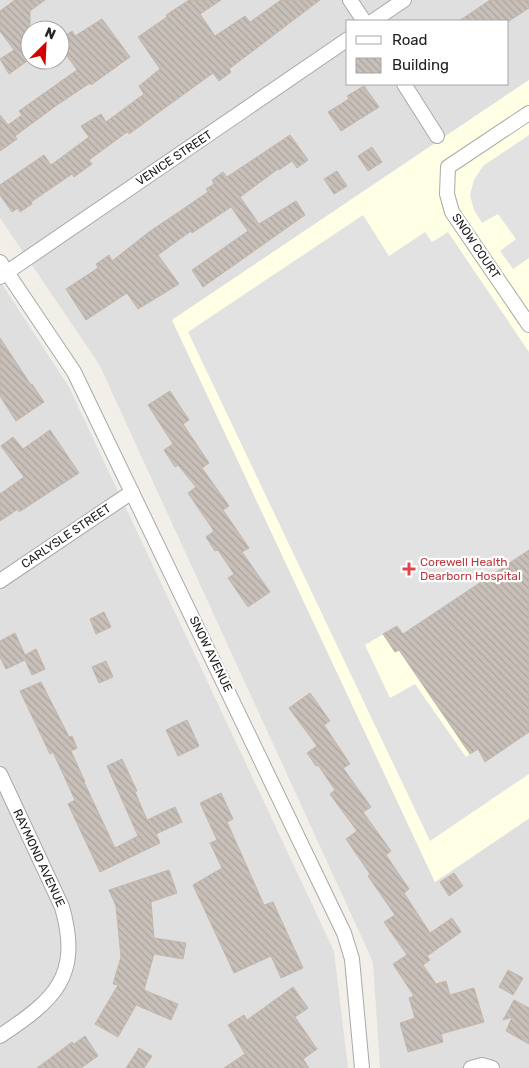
<svg xmlns="http://www.w3.org/2000/svg" width="529" height="1068" font-family="Rubik,sans-serif">
  <style>
    .residential { fill: #e0dfdf; fill-rule: evenodd }
    .education { fill: #ffffe5 }
    .parking { fill: #e2e2e2 }
    .building { fill: url(#building-back-hatch); stroke: #c4b6ab }
    .lines { fill: none; stroke-linecap: round; stroke-linejoin: round }
    .street-casing { stroke: #a9a9a9; stroke-width: 16 }
    .street { stroke: #fff; stroke-width: 14 }
    .health-dot { fill: #e0444e; stroke: #fff; stroke-width: 2 }
    .labels { text-anchor: middle; stroke-width: 4.5; stroke-linejoin: round; paint-order: stroke }
    .street-label { font-size: 12px; fill: #222; stroke: #fff }
    .health-label { font-size: 12px; fill: #be3a42; stroke: #fff; text-anchor: start }
  </style>
  <defs>
    <pattern id="building-back-hatch" width="6" height="6" patternUnits="userSpaceOnUse" patternTransform="scale(1.25)"><rect width="6" height="6" fill="#c7bfb8"/><path d="M-1 5l2 2M0 0l6 6M5-1l2 2" fill="none" stroke="#aba49e"/></pattern>
  </defs>
  <rect width="100%" height="100%" fill="#f2efe9"/>
  <g class="residential">
    <path d="M 0,0 L 529,0 L 529,80 L 172,320 L 435,882 L 529,819 L 529,1068 L 380,1068 L 373,962 L 99,364 L 0,218 ZM 348,21 L 508,21 L 508,84 L 348,84 ZM 30,30 L 60,30 L 60,60 L 30,60 Z"/>
    <path d="M 0,281 L 69,387 L 334,951 L 348,1068 L 0,1068 Z"/>
  </g>
  <path class="education" d="M 529,80 L 529,818 L 435,882 L 172,320 Z"/>
  <g class="parking">
    <path d="M 529,135 L 529,258 L 513,269 L 500,251 L 516,239 L 498,214 L 482,223 L 474,210 L 470,195 L 474,180 L 483,166 Z"/>
    <path d="M 363,215 L 389,256 L 425,232 L 432,242 L 448,232 L 529,352 L 529,550 L 403,634 L 397,626 L 365,645 L 390,698 L 415,684 L 466,757 L 478,749 L 485,761 L 529,732 L 529,774 L 430,841 L 188,332 Z"/>
  </g>
  <g class="building">
    <path d="M 15,0 L 45,0 L 30,11 L 30,59 L 9,74 L 0,59 L 14,50 L 0,31 L 0,11 Z"/>
    <path d="M 189,0 L 221,0 L 200,14 L 215,36 L 245,16 L 250,22 L 281,0 L 320,0 L 229,69 L 231,72 L 219,81 L 213,73 L 129,134 L 127,132 L 89,160 L 92,164 L 74,177 L 72,174 L 31,202 L 32,204 L 20,212 L 18,208 L 12,212 L 0,195 L 0,185 L 44,155 L 51,165 L 89,137 L 81,126 L 101,114 L 106,122 L 144,94 L 139,86 L 160,69 L 138,37 L 167,17 L 166,15 Z"/>
    <path d="M 490,0 L 529,0 L 529,8 L 509,21 L 459,21 Z"/>
    <path d="M 102,19 L 130,57 L 91,85 L 90,83 L 57,105 L 15,136 L 17,139 L 0,151 L 0,115 L 8,125 L 22,115 L 19,111 L 77,70 L 60,46 L 60,39 L 72,31 L 75,36 Z"/>
    <path d="M 364,86 L 379,107 L 341,131 L 328,112 L 349,99 L 347,96 Z"/>
    <path d="M 290,135 L 308,160 L 297,168 L 292,161 L 279,170 L 278,169 L 240,197 L 259,224 L 296,201 L 305,215 L 203,287 L 192,270 L 248,231 L 231,207 L 192,233 L 191,231 L 158,255 L 179,284 L 138,309 L 127,293 L 86,320 L 66,289 L 98,268 L 96,264 L 109,255 L 112,261 L 149,232 L 208,192 L 206,189 L 214,184 L 212,180 L 223,172 L 227,177 Z"/>
    <path d="M 372,147 L 382,162 L 368,171 L 358,156 Z"/>
    <path d="M 337,171 L 347,186 L 334,194 L 324,179 Z"/>
    <path d="M 0,338 L 31,385 L 32,384 L 44,402 L 16,421 L 0,396 Z"/>
    <path d="M 170,391 L 189,420 L 183,424 L 209,463 L 202,468 L 229,506 L 223,510 L 249,548 L 242,552 L 270,592 L 248,607 L 228,578 L 234,574 L 218,550 L 215,551 L 206,537 L 214,531 L 188,493 L 196,487 L 178,465 L 175,467 L 164,450 L 173,444 L 148,405 Z"/>
    <path d="M 50,430 L 79,473 L 19,512 L 18,509 L 0,521 L 0,494 L 24,477 L 1,446 L 13,437 L 23,449 Z"/>
    <path d="M 529,550 L 529,732 L 485,762 L 478,749 L 470,754 L 399,650 L 395,652 L 383,634 L 397,626 L 403,634 Z"/>
    <path d="M 104,612 L 111,627 L 96,634 L 90,619 Z"/>
    <path d="M 15,633 L 25,655 L 36,649 L 45,669 L 32,675 L 25,660 L 6,669 L 0,657 L 0,641 Z"/>
    <path d="M 106,661 L 113,677 L 99,683 L 92,667 Z"/>
    <path d="M 41,682 L 69,737 L 72,736 L 77,748 L 71,751 L 85,782 L 84,782 L 115,848 L 138,836 L 107,766 L 122,759 L 137,791 L 135,792 L 147,820 L 175,807 L 182,822 L 156,834 L 160,843 L 100,872 L 68,804 L 75,800 L 53,752 L 50,754 L 20,691 Z"/>
    <path d="M 310,693 L 330,721 L 324,725 L 350,764 L 343,768 L 371,807 L 363,812 L 391,851 L 386,855 L 409,889 L 404,893 L 430,933 L 452,918 L 461,932 L 427,956 L 430,960 L 423,965 L 436,984 L 446,981 L 450,995 L 474,988 L 484,1022 L 441,1034 L 443,1042 L 408,1052 L 400,1023 L 415,1018 L 409,998 L 414,996 L 393,964 L 407,955 L 384,922 L 395,915 L 368,876 L 370,874 L 346,839 L 357,831 L 330,794 L 335,790 L 318,765 L 316,766 L 307,753 L 317,746 L 289,708 Z"/>
    <path d="M 187,720 L 199,746 L 178,756 L 166,730 Z"/>
    <path d="M 221,793 L 233,819 L 227,822 L 264,905 L 273,902 L 303,968 L 281,978 L 271,956 L 234,973 L 193,885 L 222,868 L 210,843 L 217,840 L 200,803 Z"/>
    <path d="M 169,870 L 177,893 L 151,902 L 154,938 L 186,943 L 183,959 L 154,954 L 144,990 L 178,1004 L 171,1020 L 136,1005 L 118,1037 L 95,1024 L 118,985 L 113,984 L 121,957 L 116,906 L 109,890 Z"/>
    <path d="M 454,873 L 463,886 L 449,896 L 440,882 Z"/>
    <path d="M 508,970 L 523,978 L 513,995 L 499,987 Z"/>
    <path d="M 293,987 L 308,1008 L 295,1017 L 317,1049 L 303,1059 L 309,1068 L 224,1068 L 245,1054 L 228,1025 L 244,1015 L 247,1020 Z"/>
    <path d="M 514,1000 L 529,1008 L 529,1044 L 506,1031 L 512,1017 L 503,1020 Z"/>
    <path d="M 85,1036 L 98,1056 L 81,1068 L 37,1068 L 72,1042 L 74,1044 Z"/>
    <path d="M 139,1048 L 152,1056 L 144,1068 L 126,1068 Z"/>
  </g>
  <g class="lines">
    <g class="street-casing">
      <g id="street">
        <path d="M 350,0 L 364,21"/>
        <path d="M 373,21 L 404,0"/>
        <path d="M 404,84 L 437,136"/>
        <path d="M 529,113 L 448,167 L 447,194 L 452,212 L 529,325"/>
        <path d="M 0,262 L 74,372 L 344,933 L 352,959 L 362,1068"/>
        <path d="M 0,277 L 348,39"/>
        <path d="M 0,581 L 132,492"/>
        <path d="M 0,774 L 62,907 C 82,977 54,1000 0,1036"/>
        <path d="M 471,1068 L 482,1065 L 492,1068"/>
      </g>
    </g>
    <use href="#street" class="street"/>
  </g>
  <path class="health-dot" d="M406.5 561.5h5v5h5v5h-5v5h-5v-5h-5v-5h5z"/>
  <g class="labels">
    <g class="street-label">
      <text transform="translate(174 158) rotate(-34)" y="4">VENICE STREET</text>
      <text transform="translate(476 246) rotate(56)" y="4">SNOW COURT</text>
      <text transform="translate(66 536) rotate(-34)" y="4">CARLYSLE STREET</text>
      <text transform="translate(211 654) rotate(64)" y="4">SNOW AVENUE</text>
      <text transform="translate(39 858) rotate(65)" y="4">RAYMOND AVENUE</text>
    </g>
    <g class="health-label">
      <text x="420" y="566">Corewell Health<tspan x="420" dy="14">Dearborn Hospital</tspan></text>
    </g>
  </g>
  <rect x="346" y="20" width="162" height="65" fill="#ffffff" stroke="#a7a7a7"/>
  <rect x="356" y="36" width="25" height="8" fill="#ffffff" stroke="#a7a7a7"/>
  <text x="392" y="45" font-size="15" fill="#222222">Road</text>
  <rect x="356" y="58" width="25" height="15" fill="url(#building-back-hatch)" stroke="#a7a7a7"/>
  <text x="392" y="70" font-size="15" fill="#222222">Building</text>
  <g transform="translate(45 45) rotate(24)"><circle r="24" fill="#ffffff" stroke="#a7a7a7"/>
  <path d="M0-4L9 19L0 12L-9 19Z" fill="#d40000"/>
  <text y="-8" font-size="14" font-weight="bold" text-anchor="middle" fill="#222222">N</text>
  </g>
</svg>
